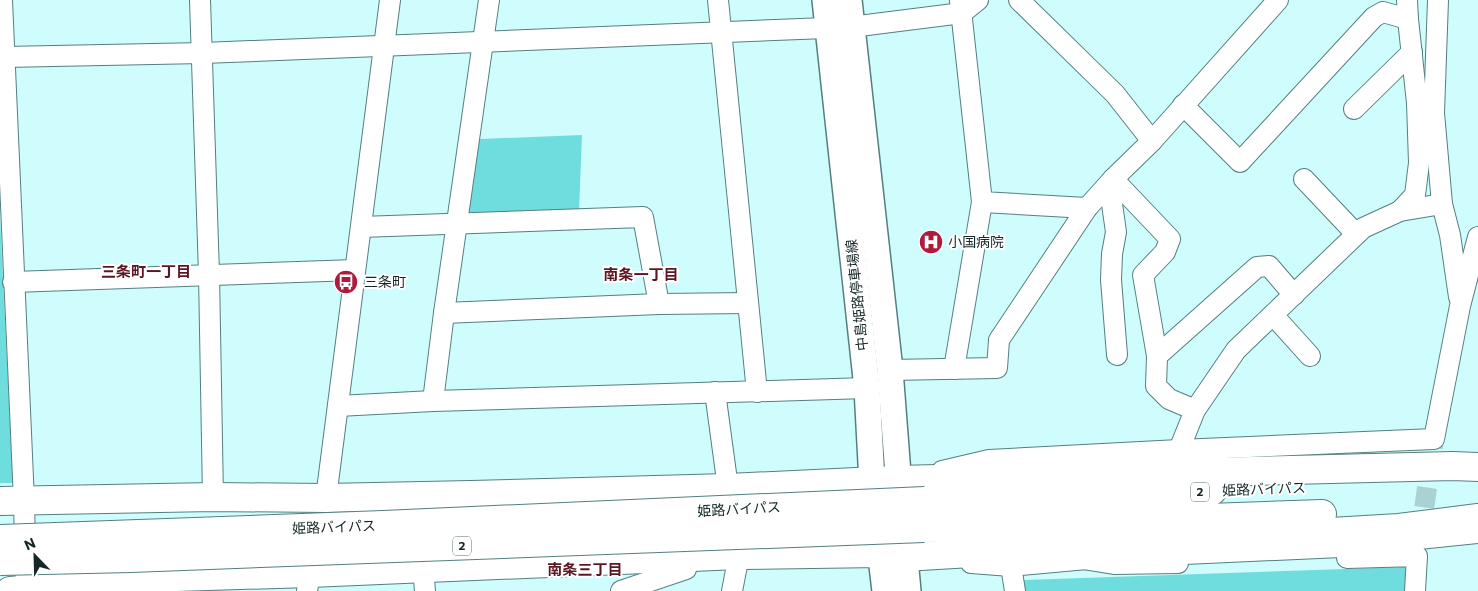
<svg xmlns="http://www.w3.org/2000/svg" width="1478" height="591" font-family="Commissioner,'Noto Sans JP',sans-serif">
  <style>
    .green { fill: #6fddde }
    .lines { fill: none; stroke-linecap: round; stroke-linejoin: round }
    .minor-tunnel { stroke: #aad2d2; stroke-width: 20; stroke-dasharray: 20 10; stroke-linecap: butt }
    .minor-casing { stroke: #547f7f; stroke-width: 22 }
    .major-casing { stroke: #547f7f; stroke-width: 28 }
    .highway-casing { stroke: #547f7f; stroke-width: 30 }
    .minor { stroke: #fff; stroke-width: 20 }
    .major { stroke: #fff; stroke-width: 25 }
    .highway { stroke: #fff; stroke-width: 28 }
    .highway-bridge-casing { stroke: #547f7f; stroke-width: 30; stroke-linecap: butt }
    .highway-bridge { stroke: #fff; stroke-width: 28 }
    .labels { text-anchor: middle; stroke-width: 4; stroke-linejoin: round; paint-order: stroke }
    .shield { fill: #fff; stroke: #5b6868; stroke-width: 1 }
    .shield-label { font-size: 12px; font-weight: bold; fill: #152727 }
    .poi-label { font-size: 14px; fill: #152727; stroke: #fff; text-anchor: start }
    .street-label { font-size: 14px; fill: #152727; stroke: #fff }
    .neighbourhood-label { font-size: 15px; font-weight: bold; fill: #5b1621; stroke: #fff }
  </style>
  <rect width="100%" height="100%" fill="#cffdfd"/>
  <g class="green">
    <path d="M 582,135 L 579,211 L 470,217 L 463,211 L 474,145 L 480,139 Z"/>
    <path d="M 0,217 L 13,483 L 0,483 Z"/>
    <path d="M 1405,567 L 1408,573 L 1405,591 L 1025,591 L 1024,580 Z"/>
  </g>
  <g class="lines">
    <path class="minor-tunnel" d="M 1420,537 L 1434,439"/>
    <g class="minor-casing">
      <g id="minor">
        <path d="M 2,0 L 24,501 L 26,591"/>
        <path d="M 200,0 L 209,274 L 213,497"/>
        <path d="M 718,0 L 757,392"/>
        <path d="M 1019,0 L 1115,94 L 1152,141"/>
        <path d="M 1438,0 L 1434,113 L 1442,204 L 1450,235 L 1459,297"/>
        <path d="M 960,1 L 982,202 L 1087,208"/>
        <path d="M 0,56 L 4,57 L 203,53 L 851,27 L 962,13 L 978,0"/>
        <path d="M 1183,105 L 1240,162 L 1374,17 L 1383,12 L 1408,19"/>
        <path d="M 1354,109 L 1412,52"/>
        <path d="M 1113,179 L 1170,239 L 1165,252 L 1143,275 L 1157,356 L 1156,386 L 1169,399 L 1195,410"/>
        <path d="M 1113,179 L 1111,197 L 1116,232 L 1112,254 L 1111,280 L 1117,355"/>
        <path d="M 1304,179 L 1356,234"/>
        <path d="M 1400,211 L 1415,195 L 1419,163 L 1417,103 L 1408,19 L 1407,0"/>
        <path d="M 361,227 L 643,217 L 659,304"/>
        <path d="M 13,282 L 355,270"/>
        <path d="M 444,313 L 659,304 L 748,303"/>
        <path d="M 1273,315 L 1310,356"/>
        <path d="M 1157,356 L 1257,267 L 1269,266 L 1294,295"/>
        <path d="M 954,369 L 982,202"/>
        <path d="M 890,370 L 997,368 L 999,340 L 1087,208 L 1113,179 L 1152,141 L 1278,0"/>
        <path d="M 715,392 L 728,488"/>
        <path d="M 433,401 L 444,313 L 489,0"/>
        <path d="M 338,406 L 433,401 L 867,388"/>
        <path d="M 1179,450 L 1195,410 L 1236,350 L 1363,228 L 1400,211 L 1442,204"/>
        <path d="M 942,471 L 989,460 L 1179,450 L 1434,439 L 1460,306 L 1478,237"/>
        <path d="M 326,498 L 390,0"/>
        <path d="M 1163,555 L 1341,547 L 1478,533"/>
        <path d="M 1347,558 L 1417,556 L 1415,591"/>
        <path d="M 1083,559 L 1114,564 L 1178,563"/>
        <path d="M 971,563 L 1011,566 L 1087,559"/>
        <path d="M 1011,566 L 1015,591"/>
        <path d="M 423,568 L 425,591"/>
        <path d="M 307,591 L 310,573"/>
        <path d="M 621,591 L 686,569 L 687,557"/>
        <path d="M 732,591 L 739,555"/>
      </g>
    </g>
    <g class="major-casing">
      <g id="major">
        <path d="M 825,0 L 867,388 L 872,482 L 885,591"/>
        <path d="M 849,0 L 890,370 L 900,500"/>
        <path d="M 903,537 L 908,591"/>
      </g>
    </g>
    <g class="highway-casing">
      <g id="highway">
        <path d="M 0,501 L 213,497 L 326,498 L 471,495 L 728,488 L 898,480 L 1453,466 L 1478,467"/>
        <path d="M 925,501 L 1212,491"/>
        <path d="M 924,528 L 1322,514"/>
        <path d="M 10,591 L 176,577 L 310,573 L 739,555 L 880,553 L 904,557 L 1399,528 L 1478,518"/>
      </g>
    </g>
    <use href="#minor" class="minor"/>
    <use href="#major" class="major"/>
    <use href="#highway" class="highway"/>
    <g class="highway-bridge-casing">
      <g id="highway-bridge">
        <path d="M 0,539 L 383,525 L 925,501"/>
        <path d="M 0,561 L 131,558 L 924,528"/>
      </g>
    </g>
    <use href="#highway-bridge" class="highway-bridge"/>
  </g>
  <defs>
    <g id="hospital-disc" transform="scale(1.25)"><circle r="9.5" fill="#af1b3c" stroke="#fff"/><path d="M-5-5h3v3.5h4V-5h3V5h-3V1.5h-4V5h-3Z" fill="#fff"/></g>
    <g id="bus-disc" transform="scale(1.25)"><circle r="9.5" fill="#af1b3c" stroke="#fff"/><path d="M-5-6H5V4H4V6H2V4H-2V6H-4V4H-5ZM-3.5-4V0h7V-4ZM-3.5 1.2v1.5H-2V1.2ZM2 1.2v1.5H3.5V1.2Z" fill="#fff"/></g>
  </defs>
  <g fill-rule="evenodd">
    <use href="#hospital-disc" x="931" y="242"/>
    <use href="#bus-disc" x="346" y="282"/>
  </g>
  <g class="labels">
    <g class="shield">
      <rect x="1191" y="482.5" width="18" height="19" rx="4"/>
      <rect x="453" y="536.5" width="18" height="19" rx="4"/>
    </g>
    <g class="shield-label">
      <text x="1200" y="496">2</text>
      <text x="462" y="550">2</text>
    </g>
    <g class="poi-label">
      <text x="948" y="247">小国病院</text>
      <text x="364" y="287">三条町</text>
    </g>
    <g class="street-label">
      <text transform="translate(857 295) rotate(-96)" y="5">中島姫路停車場線</text>
      <text transform="translate(1264 489) rotate(-2)" y="5">姫路バイパス</text>
      <text transform="translate(739 509) rotate(-3)" y="5">姫路バイパス</text>
      <text transform="translate(334 527) rotate(-2)" y="5">姫路バイパス</text>
    </g>
    <g class="neighbourhood-label">
      <text x="146" y="277">三条町一丁目</text>
      <text x="641" y="280">南条一丁目</text>
      <text x="585" y="575">南条三丁目</text>
    </g>
  </g>
  <g transform="translate(35 556) rotate(337)" stroke="#ffffff" stroke-width="4" paint-order="stroke">
  <path d="M0-4L9 19L0 12L-9 19Z" fill="#152727"/>
  <text y="-8" font-size="14" font-weight="bold" text-anchor="middle" fill="#152727">N</text>
  </g>
</svg>
